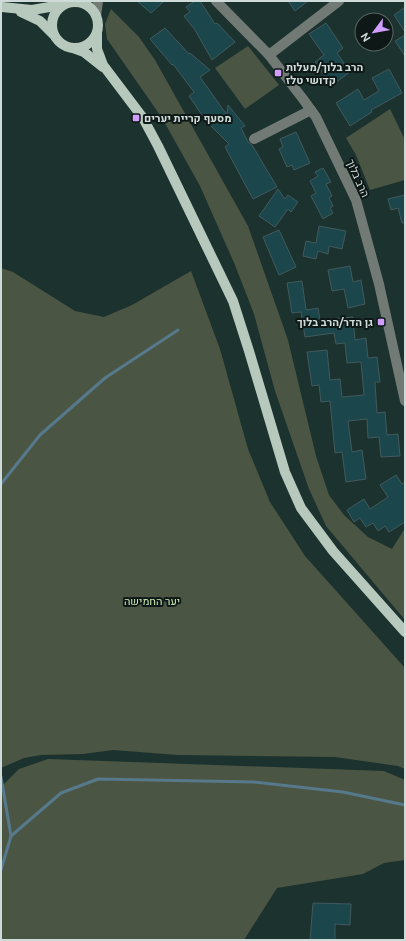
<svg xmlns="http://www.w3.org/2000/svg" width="406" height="941" font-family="Ubuntu,Heebo,sans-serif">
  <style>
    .green { fill: #4b5543 }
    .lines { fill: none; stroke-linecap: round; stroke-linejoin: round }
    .stream { stroke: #56798c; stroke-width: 3 }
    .building { fill: #1b474c; stroke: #42595d }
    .minor { stroke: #727a75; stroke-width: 10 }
    .major { stroke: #b7c8bc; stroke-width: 10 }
    .poi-dot { fill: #d19dfe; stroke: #0e1816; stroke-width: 1.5 }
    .labels { text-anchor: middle; stroke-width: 4; stroke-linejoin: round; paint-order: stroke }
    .poi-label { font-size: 11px; font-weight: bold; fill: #cfdbd9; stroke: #0e1816; text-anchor: start }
    .street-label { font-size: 11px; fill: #cfdbd9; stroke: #0e1816 }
    .park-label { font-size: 11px; fill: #cae7b1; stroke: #0e1816 }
  </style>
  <rect width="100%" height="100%" fill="#1c322e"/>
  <g class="green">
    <path d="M 111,9 L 139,37 L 155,60 L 248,226 L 288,340 L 316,456 L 329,495 L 344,515 L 368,537 L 392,549 L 405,528 L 405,620 L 326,526 L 309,489 L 275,391 L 254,314 L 235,265 L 200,186 L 162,118 L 107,39 L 105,24 Z"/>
    <path d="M 248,46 L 279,85 L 245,109 L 215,68 Z"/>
    <path d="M 390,109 L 405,140 L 405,180 L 370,190 L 356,155 L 346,138 Z"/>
    <path d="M 1,268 L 13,272 L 75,311 L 104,317 L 132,305 L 191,271 L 220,349 L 248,449 L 270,502 L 305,556 L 405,668 L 405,769 L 398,766 L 335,757 L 178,755 L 113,750 L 83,754 L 41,755 L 24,758 L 1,768 Z"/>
    <path d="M 48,759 L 384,771 L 405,780 L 405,860 L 384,863 L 363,874 L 277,888 L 244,940 L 1,940 L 1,787 L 19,769 Z"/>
  </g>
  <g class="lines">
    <g class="stream">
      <path d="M 1,484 L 40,435 L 105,378 L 178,330"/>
      <path d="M 1,777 L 11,836 L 1,870"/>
      <path d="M 11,836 L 61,793 L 98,779 L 254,782 L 343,792 L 405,805"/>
    </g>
  </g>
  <g class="building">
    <path d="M 137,1 L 164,1 L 151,13 Z"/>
    <path d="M 195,1 L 200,1 L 215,24 L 217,23 L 235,42 L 212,60 L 195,30 L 184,16 L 190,12 L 186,7 Z"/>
    <path d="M 288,1 L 308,1 L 295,11 Z"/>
    <path d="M 405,7 L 405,32 L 394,15 Z"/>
    <path d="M 326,23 L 343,48 L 337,53 L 350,72 L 331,86 L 315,62 L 324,55 L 309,34 Z"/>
    <path d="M 165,28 L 189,54 L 190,53 L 210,70 L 200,77 L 227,115 L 228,105 L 245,126 L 241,128 L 248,142 L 252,145 L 277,187 L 253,199 L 225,147 L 229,144 L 206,121 L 189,96 L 194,92 L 173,64 L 172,65 L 150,39 Z"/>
    <path d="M 405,35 L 405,56 L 395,41 Z"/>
    <path d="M 389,69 L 402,93 L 371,110 L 372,112 L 350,126 L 336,103 L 358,89 L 364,100 L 379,91 L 372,78 Z"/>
    <path d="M 296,132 L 310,163 L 294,170 L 292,165 L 287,167 L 279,149 L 283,147 L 280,139 Z"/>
    <path d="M 323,168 L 331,182 L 326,184 L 332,196 L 329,198 L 333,206 L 330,208 L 333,213 L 323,219 L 311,196 L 316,193 L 310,181 L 318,176 L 315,172 Z"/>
    <path d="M 278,189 L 285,199 L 288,195 L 298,202 L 291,212 L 288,209 L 275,227 L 259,216 Z"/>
    <path d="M 405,195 L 405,223 L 402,223 L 398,208 L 391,210 L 388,199 Z"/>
    <path d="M 319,226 L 346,231 L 342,249 L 329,246 L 328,254 L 318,251 L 316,259 L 303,256 L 306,241 L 316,243 Z"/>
    <path d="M 279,230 L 296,267 L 279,275 L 263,237 Z"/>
    <path d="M 350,266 L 353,282 L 361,280 L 365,304 L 348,308 L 344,289 L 332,291 L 328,270 Z"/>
    <path d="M 302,281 L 306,310 L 318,308 L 320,320 L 353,317 L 355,340 L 366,338 L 368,358 L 377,357 L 380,382 L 375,382 L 377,413 L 385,412 L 387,435 L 398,434 L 400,456 L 381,457 L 379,437 L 368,438 L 367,419 L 348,421 L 352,452 L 362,450 L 366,479 L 346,482 L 342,452 L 335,453 L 330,401 L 321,402 L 319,385 L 312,386 L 307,352 L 327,350 L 330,380 L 340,379 L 342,397 L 364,395 L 361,362 L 347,363 L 345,343 L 336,344 L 334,333 L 305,337 L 301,312 L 292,313 L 287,283 Z"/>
    <path d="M 396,475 L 402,484 L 405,482 L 405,522 L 389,532 L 385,526 L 378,531 L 373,523 L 366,527 L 360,518 L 354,522 L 347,510 L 364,499 L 370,509 L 388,497 L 380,485 Z"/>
    <path d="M 313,903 L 351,904 L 350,925 L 335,924 L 335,940 L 310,940 Z"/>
  </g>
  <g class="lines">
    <g class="minor">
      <path d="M 216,1 L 269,55 L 303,99 L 316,117 L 356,200 L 379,284 L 405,401"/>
      <path d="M 66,3 L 68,1"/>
      <path d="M 96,16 L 98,1"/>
      <path d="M 269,55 L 339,1"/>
      <path d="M 254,139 L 311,110"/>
    </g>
    <g class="major">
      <circle cx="75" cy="25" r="23"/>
      <path d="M 2,7 L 32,10 L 61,5"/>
      <path d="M 21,12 L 40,21 L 53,34"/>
      <path d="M 97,32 L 97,49 L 103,65 L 143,118 L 158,146 L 233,301 L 249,351 L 285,472 L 301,508 L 333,551 L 405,632"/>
      <path d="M 73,48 L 84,52 L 103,67"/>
    </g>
  </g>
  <g class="poi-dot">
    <rect x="274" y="69" width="8" height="8" rx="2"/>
    <rect x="132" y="114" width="8" height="8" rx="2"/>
    <rect x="377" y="318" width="8" height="8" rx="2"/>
  </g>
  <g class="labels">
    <g class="poi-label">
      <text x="286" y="71">הרב בלוך/מעלות<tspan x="286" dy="13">קדושי טלז</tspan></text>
      <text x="144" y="122">מסעף קריית יערים</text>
      <text x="373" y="326" text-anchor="end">גן הדר/הרב בלוך</text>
    </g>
    <g class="street-label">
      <text transform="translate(358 178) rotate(66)" y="4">הרב בלוך</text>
    </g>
    <g class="park-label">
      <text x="152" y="605">יער החמישה</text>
    </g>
  </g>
  <rect width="406" height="941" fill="none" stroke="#cfdbd9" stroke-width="4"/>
  <g transform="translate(374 32) rotate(238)"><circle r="19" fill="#0e1816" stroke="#5b6664"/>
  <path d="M0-3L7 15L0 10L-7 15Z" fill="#d19dfe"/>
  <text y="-6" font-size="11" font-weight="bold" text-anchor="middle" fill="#cfdbd9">N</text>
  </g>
</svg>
